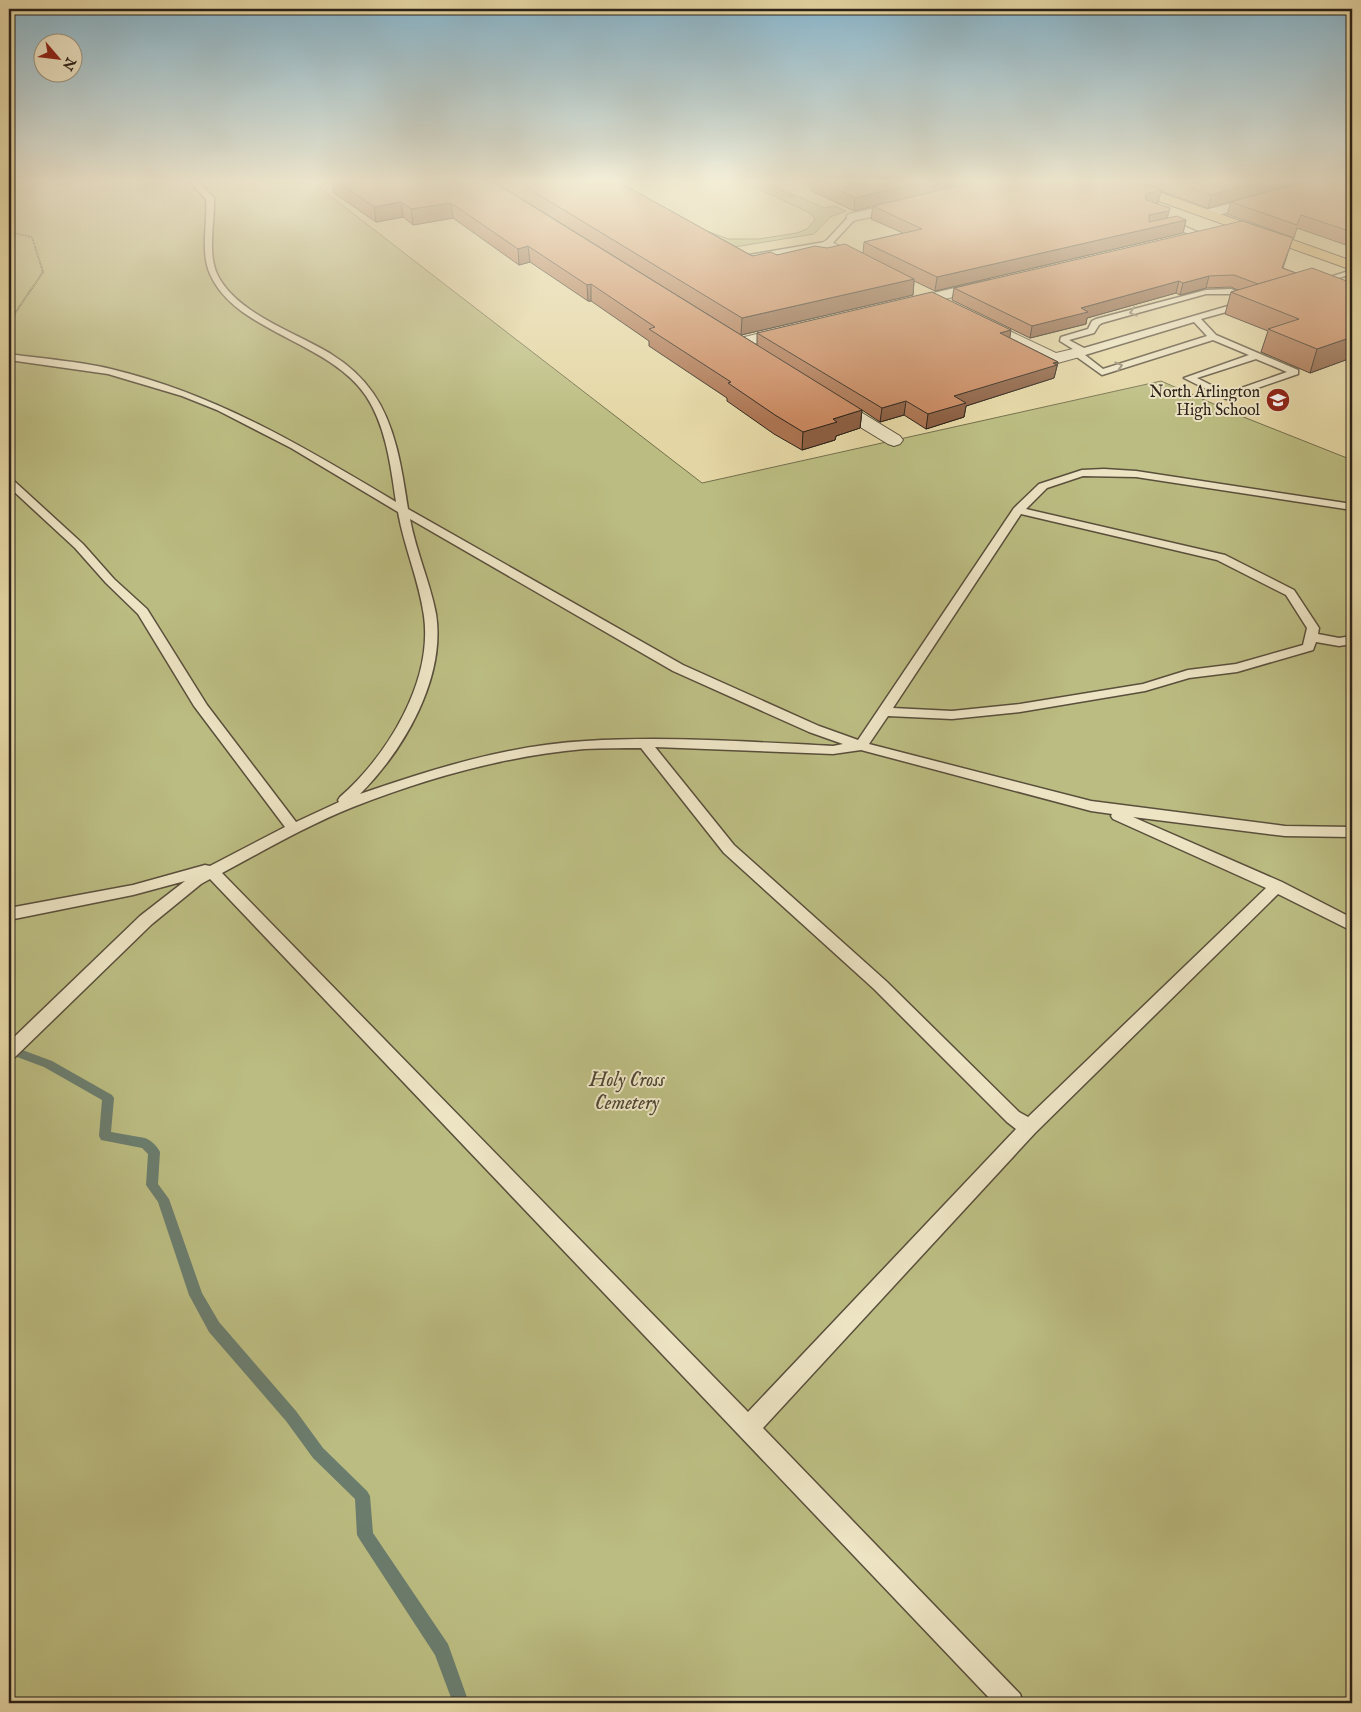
<svg xmlns="http://www.w3.org/2000/svg" width="1361" height="1712" font-family="'IM FELL English',serif">
  <style>
    .green { fill: #bbbc81; stroke: #736f4d }
    .lines { fill: none; stroke-linecap: round; stroke-linejoin: round }
    .stream { fill: #6b7d6e; fill-rule: evenodd }
    .service-casing { stroke: #594f3c; stroke-width: 3 }
    .minor-casing { stroke: #594f3c; stroke-width: 2 }
    .primary-casing { stroke: #2b2219; stroke-width: 2 }
    .path { stroke: #2b2219; stroke-width: 2; stroke-dasharray: 0.5 1; stroke-linecap: butt }
    .service { fill: #ede4c4; fill-rule: evenodd }
    .minor { fill: #ede4c4; fill-rule: evenodd }
    .primary { fill: #e2bb72; fill-rule: evenodd }
    .wall { fill: #ab7350; stroke: #2b2219 }
    .shaded-wall { fill: #8b5e41; stroke: #2b2219 }
    .building { fill: #c7865d; stroke: #2b2219 }
    .oneway { stroke: #8c836e }
    .labels { text-anchor: middle; stroke-width: 4; stroke-linejoin: round; paint-order: stroke }
    .far-poi-label { font-size: 16px; fill: #2b2219; stroke: #ede4c4; text-anchor: end }
    .park-label { font-size: 20px; font-style: italic; fill: #4f4833; stroke: #ede4c4 }
  </style>
  <rect width="100%" height="100%" fill="#e4d6a4"/>
  <filter id="stains"><feTurbulence type="fractalNoise" baseFrequency=".004" numOctaves="4"/><feColorMatrix values="0 0 0 0 .2 0 0 0 0 .09 0 0 0 0 .02 0 0 0 .5 -.17"/></filter>
  <radialGradient id="worn" r=".72"><stop offset=".6" stop-color="#630" stop-opacity="0"/><stop offset="1" stop-color="#630" stop-opacity=".3"/></radialGradient>
  <g class="green">
    <path d="M 9,181 L 311,181 L 702,483 L 1161,381 L 1246,418 L 1352,460 L 1352,1703 L 9,1703 Z"/>
    <path d="M 613,181 L 707,231 L 728,239 L 759,239 L 797,233 L 807,229 L 815,220 L 814,217 L 808,212 L 742,181 C 761,181 775,196 794,197 L 769,186 L 772,185 L 824,208 L 834,206 L 846,211 L 830,217 L 814,234 L 722,249 Z"/>
  </g>
  <g class="lines">
    <path class="stream" d="M 9,1045 L 52,1061 L 112,1095 L 114,1098 L 111,1132 L 145,1138 C 151,1140 157,1146 160,1152 L 158,1184 L 169,1199 L 202,1293 L 219,1322 L 296,1411 L 323,1448 L 367,1491 L 370,1496 L 373,1533 L 448,1644 L 469,1703 L 453,1703 L 435,1655 L 360,1540 L 357,1535 L 355,1499 L 313,1458 L 286,1421 L 209,1332 L 189,1295 L 158,1202 L 146,1185 L 148,1154 L 142,1148 L 101,1140 L 99,1136 L 102,1100 L 44,1067 L 9,1054 Z"/>
    <g class="service-casing">
      <g id="service">
        <path d="M 189,181 L 197,181 L 214,198 C 215,222 207,251 217,274 C 235,313 297,333 331,354 C 347,364 362,377 373,393 C 396,426 402,470 408,509 L 683,665 L 819,726 L 858,740 L 1014,508 L 1039,484 L 1082,470 L 1104,469 L 1136,471 L 1352,504 L 1352,510 L 1136,477 L 1083,476 L 1047,488 L 1026,509 L 1225,555 L 1294,590 L 1319,628 L 1318,634 L 1339,638 L 1352,636 L 1352,644 L 1339,646 L 1316,642 L 1313,650 L 1237,672 L 1189,678 L 1145,691 L 1020,712 L 952,719 L 888,716 L 869,744 L 1091,801 L 1285,826 L 1352,827 L 1352,837 L 1285,836 L 1133,817 L 1282,882 L 1352,918 L 1352,931 L 1278,894 L 1035,1133 L 763,1428 L 1020,1694 L 1023,1703 L 994,1703 L 210,879 L 201,884 L 152,924 L 15,1057 L 9,1059 L 9,1042 L 140,916 L 185,881 L 133,895 L 9,920 L 9,908 L 133,885 L 205,865 L 210,866 L 285,827 L 194,706 L 138,614 L 106,583 L 75,548 L 9,487 L 9,479 L 13,480 L 83,544 L 114,579 L 147,609 L 207,705 L 296,822 L 339,802 L 338,800 L 340,797 C 388,755 433,681 424,616 C 419,580 404,547 398,512 L 291,448 L 217,410 L 182,396 L 108,374 L 9,360 L 9,354 C 43,359 78,361 111,369 C 216,394 304,447 396,502 C 391,467 386,426 366,396 C 329,341 235,332 210,274 C 200,251 208,223 206,199 ZM 1021,514 L 1217,560 L 1286,595 L 1307,628 L 1303,645 L 1236,664 L 1188,670 L 1143,684 L 1020,704 L 952,711 L 893,708 ZM 410,519 L 673,671 L 809,732 L 843,744 L 833,746 C 751,742 668,736 586,741 C 509,745 432,769 360,794 C 404,750 446,678 436,614 C 430,582 416,552 410,519 ZM 655,747 L 833,754 L 861,750 L 1091,811 L 1112,814 L 1111,816 L 1113,819 L 1266,888 L 1028,1117 L 1019,1112 L 886,981 L 734,845 ZM 641,748 L 724,853 L 874,989 L 1007,1122 L 1016,1129 L 748,1412 L 222,873 C 265,850 308,825 353,807 C 427,778 505,756 584,749 C 603,748 622,748 641,748 Z"/>
        <path d="M 945,181 L 955,181 L 974,190 L 968,191 Z"/>
        <path d="M 850,215 L 857,217 L 830,246 L 743,260 L 739,258 L 743,256 L 825,242 Z"/>
        <path d="M 1169,222 L 1175,222 L 1204,235 L 1197,237 L 1169,226 Z"/>
        <path d="M 1352,270 L 1352,274 L 1318,284 L 1314,282 Z"/>
        <path d="M 1231,289 L 1253,298 L 1249,300 L 1230,294 L 1206,294 L 1102,323 L 1099,325 L 1094,333 L 1069,340 L 1084,348 L 1245,301 L 1249,304 L 1248,306 L 1201,319 L 1216,335 L 1298,370 L 1298,374 L 1226,399 L 1184,378 L 1249,355 L 1213,340 L 1102,375 L 1074,355 L 1073,353 L 1076,351 L 1060,341 L 1061,337 L 1088,329 L 1092,321 L 1096,319 L 1206,290 ZM 1194,322 L 1207,336 L 1103,369 L 1085,355 ZM 1256,359 L 1287,372 L 1227,393 L 1197,378 Z"/>
      </g>
    </g>
    <g class="minor-casing">
      <g id="minor">
        <path d="M 1314,181 L 1336,181 L 1334,184 L 1207,218 L 1200,214 L 1202,211 Z"/>
        <path d="M 907,201 L 914,205 L 912,208 L 853,221 L 846,217 L 848,214 Z"/>
        <path d="M 827,240 L 871,261 L 873,264 L 871,267 L 861,267 L 822,247 L 820,244 Z"/>
        <path d="M 989,280 L 994,281 L 996,284 L 994,287 L 904,309 L 899,307 L 896,304 L 899,301 Z"/>
        <path d="M 976,315 L 1056,353 L 1077,348 L 1083,350 L 1085,353 L 1083,356 L 1054,364 L 1048,363 L 970,323 L 968,320 L 970,317 Z"/>
        <path d="M 794,325 L 800,327 L 802,330 L 800,333 L 738,348 L 732,346 L 730,343 L 732,340 Z"/>
        <path d="M 830,396 L 836,397 L 900,436 L 903,440 L 900,444 L 894,446 L 888,444 L 824,405 L 821,401 L 824,397 Z"/>
      </g>
    </g>
    <g class="primary-casing">
      <path id="primary" d="M 1109,181 L 1128,181 L 1352,261 L 1352,270 L 1111,184 Z"/>
    </g>
    <path class="path" d="M 9,232 L 32,237 L 43,272 L 9,322"/>
    <use href="#service" class="service"/>
    <use href="#minor" class="minor"/>
    <use href="#primary" class="primary"/>
  </g>
  <g class="wall">
    <path d="M 332,181 L 492,181 L 757,345 L 757,333 L 1010,338 L 1058,362 L 1054,378 L 966,406 L 964,417 L 926,429 L 904,415 L 880,422 L 862,410 L 860,428 L 836,436 L 835,440 L 802,450 L 774,434 L 727,401 L 727,398 L 649,346 L 649,341 L 591,301 L 588,301 L 530,262 L 519,265 L 453,218 L 413,225 L 403,217 L 376,222 L 334,193 Z"/>
    <path d="M 493,181 L 617,181 L 752,256 L 777,255 L 863,253 L 864,242 L 903,233 L 871,219 L 873,206 L 854,211 L 812,191 L 812,188 L 798,181 L 955,181 L 954,187 L 978,181 L 1305,181 L 1208,208 L 1161,191 L 1158,203 L 1156,204 L 1168,218 L 1186,220 L 1183,233 L 935,291 L 914,281 L 913,295 L 741,335 Z"/>
    <path d="M 960,181 L 978,181 L 966,184 Z"/>
    <path d="M 1352,181 L 1352,247 L 1297,228 L 1294,238 L 1227,214 L 1231,202 Z"/>
    <path d="M 1293,238 L 1283,268 L 1296,273 L 1352,283 L 1352,359 L 1351,358 L 1310,373 L 1261,352 L 1268,331 L 1225,314 L 1231,292 L 1238,290 L 1231,287 L 1206,288 L 1180,295 L 1176,293 L 1087,318 L 1086,324 L 1030,338 L 952,300 L 954,288 Z"/>
  </g>
  <g class="shaded-wall">
    <path d="M 927,181 L 955,181 L 954,187 L 854,211 L 855,198 Z"/>
    <path d="M 967,181 L 978,181 L 966,184 Z"/>
    <path d="M 1262,181 L 1305,181 L 1208,208 L 1211,195 Z"/>
    <path d="M 1161,190 L 1158,203 L 1144,207 L 1146,194 Z"/>
    <path d="M 401,202 L 403,217 L 376,222 L 374,207 Z"/>
    <path d="M 451,203 L 453,218 L 413,225 L 411,209 Z"/>
    <path d="M 1169,211 L 1166,223 L 1147,228 L 1149,215 Z"/>
    <path d="M 1186,220 L 1183,233 L 935,291 L 937,277 Z"/>
    <path d="M 528,246 L 530,262 L 519,265 L 518,249 Z"/>
    <path d="M 1209,276 L 1206,288 L 1180,295 L 1183,283 Z"/>
    <path d="M 914,279 L 913,295 L 741,335 L 742,318 Z"/>
    <path d="M 1179,281 L 1176,293 L 1087,318 L 1086,324 L 1030,338 L 1032,326 L 1081,308 Z"/>
    <path d="M 591,284 L 591,301 L 588,301 L 587,285 Z"/>
    <path d="M 1011,330 L 1009,344 L 1000,333 Z"/>
    <path d="M 1352,337 L 1352,354 L 1351,358 L 1310,373 L 1317,349 Z"/>
    <path d="M 1058,362 L 1054,378 L 966,406 L 964,417 L 926,429 L 928,414 L 954,396 Z"/>
    <path d="M 906,401 L 904,415 L 880,422 L 882,408 Z"/>
    <path d="M 862,410 L 860,428 L 836,436 L 835,440 L 802,450 L 803,432 L 833,419 Z"/>
  </g>
  <g class="building">
    <path d="M 337,181 L 492,181 L 862,410 L 833,419 L 837,422 L 803,432 L 775,415 L 728,383 L 731,382 L 649,329 L 655,327 L 591,284 L 587,285 L 528,246 L 518,249 L 451,203 L 411,209 L 401,202 L 374,207 Z"/>
    <path d="M 516,181 L 617,181 L 752,256 L 771,252 L 777,255 L 815,246 L 827,248 L 845,244 L 914,279 L 742,318 Z"/>
    <path d="M 820,181 L 927,181 L 855,198 Z"/>
    <path d="M 978,181 L 1136,181 L 1161,190 L 1146,194 L 1146,200 L 1170,208 L 1169,211 L 1149,215 L 1149,222 L 1177,216 L 1186,220 L 937,277 L 864,242 L 922,229 L 873,206 Z"/>
    <path d="M 1172,181 L 1262,181 L 1211,195 Z"/>
    <path d="M 1306,181 L 1352,181 L 1352,232 L 1301,215 L 1297,225 L 1231,202 Z"/>
    <path d="M 1242,221 L 1293,238 L 1282,268 L 1296,273 L 1258,284 L 1234,275 L 1209,276 L 1183,283 L 1179,281 L 1081,308 L 1088,312 L 1032,326 L 954,288 Z"/>
    <path d="M 1312,268 L 1352,283 L 1352,337 L 1317,349 L 1268,329 L 1299,319 L 1231,292 Z"/>
    <path d="M 932,292 L 1011,330 L 1000,333 L 1058,362 L 1053,363 L 1057,365 L 954,396 L 966,403 L 928,414 L 906,401 L 882,408 L 757,333 Z"/>
  </g>
  <defs><path id="oneway-chevron" d="M-2-3.5L2.5 0L-2 3.5" fill="none" stroke-width="1.6" stroke-linecap="round" stroke-linejoin="round" transform="scale(1.25)"/></defs>
  <g class="oneway">
    <use href="#oneway-chevron" transform="translate(1133 312) rotate(165)"/>
    <use href="#oneway-chevron" transform="translate(1119 366) rotate(-17)"/>
  </g>
  <linearGradient id="sky" x2="0" y2="1"><stop stop-color="#87b6ce"/><stop offset="0.43" stop-color="#f3edd6"/><stop offset="1" stop-color="#f3edd6" stop-opacity="0"/></linearGradient>
  <rect width="1361" height="421" fill="url(#sky)"/>
  <defs>
    <g id="school-disc" transform="scale(1.25)"><circle r="9.5" fill="#8f2418" stroke="#ede4c4"/><path d="M0-5L7-2L0 1L-7-2ZM-4 1L0 2.5L4 1V4Q0 6-4 4Z" fill="#fff"/></g>
  </defs>
  <g fill-rule="evenodd">
    <use href="#school-disc" x="1278" y="400"/>
  </g>
  <g class="labels">
    <g class="far-poi-label">
      <text x="1260" y="397">North Arlington<tspan x="1260" dy="18">High School</tspan></text>
    </g>
    <g class="park-label">
      <text x="627" y="1086">Holy Cross<tspan x="627" dy="23">Cemetery</tspan></text>
    </g>
  </g>
  <rect width="1361" height="1712" fill="none" stroke="#e4d6a4" stroke-width="30"/>
  <rect x="10" y="10" width="1341" height="1692" fill="none" stroke="#2b2219" stroke-width="2.5"/>
  <rect x="15" y="15" width="1331" height="1682" fill="none" stroke="#2b2219"/>
  <g transform="translate(58 58) rotate(118)"><circle r="24" fill="#ede4c4" stroke="#9f9680"/>
  <path d="M0-4L9 19L0 12L-9 19Z" fill="#8f2418"/>
  <text y="-8" font-size="14" font-weight="bold" text-anchor="middle" fill="#2b2219">N</text>
  </g>
  <rect width="100%" height="100%" filter="url(#stains)"/>
  <rect width="100%" height="100%" fill="url(#worn)"/>
</svg>
